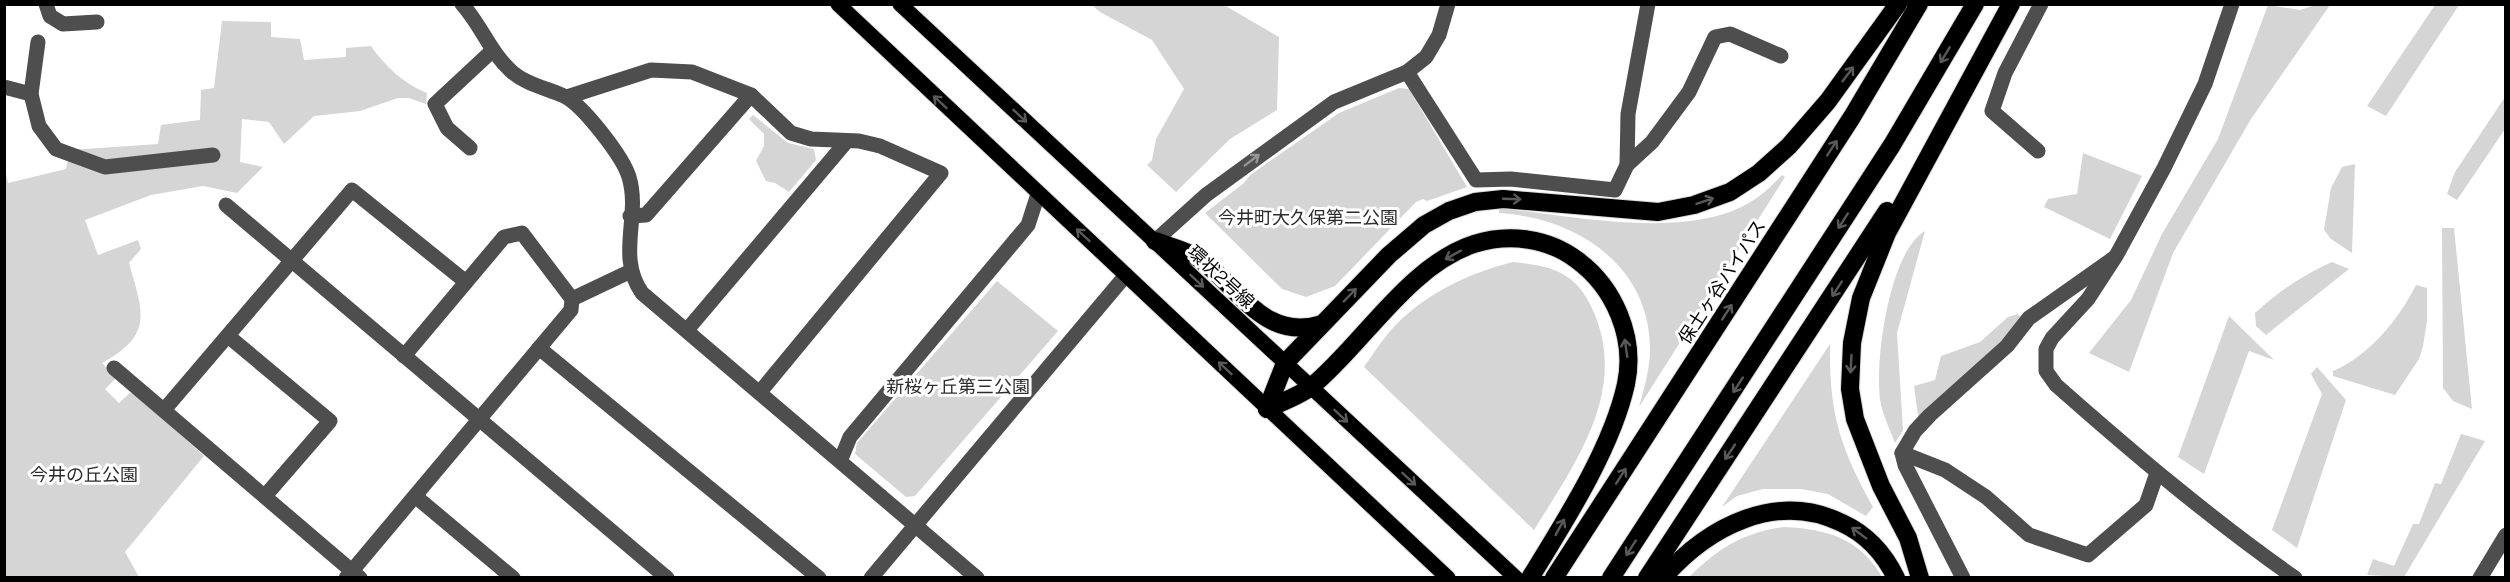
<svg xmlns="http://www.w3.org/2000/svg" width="2510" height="582" font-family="'Space Grotesk','Noto Sans JP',sans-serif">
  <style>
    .green { fill: #d5d5d5 }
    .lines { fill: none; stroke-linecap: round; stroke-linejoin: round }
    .major-casing { stroke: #dbdbdb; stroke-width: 17 }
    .highway-casing { stroke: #dbdbdb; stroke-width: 20 }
    .minor { stroke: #4e4e4e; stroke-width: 15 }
    .major { stroke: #000; stroke-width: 15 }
    .highway { stroke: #000; stroke-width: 18 }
    .oneway { stroke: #595959 }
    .oneway2 { stroke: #959595 }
    .labels { text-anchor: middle; stroke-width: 6; stroke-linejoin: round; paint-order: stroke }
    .park-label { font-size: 18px; fill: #2c2c2c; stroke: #fff }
    .street-label { font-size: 18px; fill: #000; stroke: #fff }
  </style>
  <rect width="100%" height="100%" fill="#fff"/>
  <g class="green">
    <path d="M 1092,5 L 1224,5 L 1279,37 L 1277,110 L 1230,139 L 1176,192 L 1147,165 L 1152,160 L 1156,139 L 1184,89 L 1152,40 L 1100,12 Z"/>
    <path d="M 2268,5 L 2300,10 L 2315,5 L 2330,5 L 2251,119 L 2173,253 L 2129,372 L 2089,353 L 2131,300 L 2162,234 L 2218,139 Z"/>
    <path d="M 2435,5 L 2459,5 L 2386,116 L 2367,106 Z"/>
    <path d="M 222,21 L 271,22 L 271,37 L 300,39 L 304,60 L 346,57 L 346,48 L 371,46 C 385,66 404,84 427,93 L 426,104 L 409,98 L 398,98 L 360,111 L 314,116 L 284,144 L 269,122 L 242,119 L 240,162 L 263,167 L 237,193 L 203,186 L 151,195 L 85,220 L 98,255 L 138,240 L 141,249 L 129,263 C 143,313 154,334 102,363 L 116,378 L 105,389 L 119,403 L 130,393 L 136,394 L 204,456 L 125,552 L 139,577 L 5,577 L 4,163 L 8,183 L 66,169 L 70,150 L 158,144 L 161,125 L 200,120 L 201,90 L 214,88 Z"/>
    <path d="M 1399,88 L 1409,89 L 1467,187 L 1427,201 L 1423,199 L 1416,202 L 1335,286 L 1306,297 L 1282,289 L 1205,213 L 1244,183 L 1250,175 L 1339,113 Z"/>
    <path d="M 2505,97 L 2505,129 L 2457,200 L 2447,194 L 2455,172 Z"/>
    <path d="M 753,115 L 788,143 L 814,149 L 816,160 L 789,192 L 775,183 L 766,181 L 756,161 L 764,146 L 764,134 L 749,119 Z"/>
    <path d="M 2083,153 L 2142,176 L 2110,239 L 2044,207 L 2048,199 L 2077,194 Z"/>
    <path d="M 2355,164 L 2352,253 L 2331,239 L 2324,230 L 2331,188 L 2342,167 Z"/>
    <path d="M 1782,175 L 1785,177 L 1639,407 C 1644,390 1649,371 1650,353 C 1652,266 1577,218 1499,213 L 1499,208 C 1572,216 1696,243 1758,197 C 1767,191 1774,183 1782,175 Z"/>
    <path d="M 2442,228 L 2454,228 L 2472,409 L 2453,401 L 2443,388 Z"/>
    <path d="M 1925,231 L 1897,333 L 1903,430 L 1895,443 C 1890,429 1882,414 1880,399 C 1875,360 1889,252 1925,231 Z"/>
    <path d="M 1513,262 C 1555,266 1578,273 1595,315 C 1627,394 1574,465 1534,530 L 1364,367 C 1373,354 1382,340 1392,329 C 1424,294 1469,273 1513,262 Z"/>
    <path d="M 2332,262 L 2349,269 L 2266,335 L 2256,326 L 2255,313 C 2279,291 2303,275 2332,262 Z"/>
    <path d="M 997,281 L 1058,331 L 915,496 L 906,497 L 855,454 L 857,443 Z"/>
    <path d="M 2416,285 L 2427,288 L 2427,321 L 2423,346 L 2419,359 L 2395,395 L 2333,376 L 2333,371 C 2369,356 2399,319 2416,285 Z"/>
    <path d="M 2018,314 L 2024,321 L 1919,423 L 1914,386 L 1935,380 L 1941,356 L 1980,342 L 2008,317 Z"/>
    <path d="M 2229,316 L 2274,360 L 2249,351 L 2204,474 L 2178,457 Z"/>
    <path d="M 1830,344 C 1829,414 1840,447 1873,507 L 1866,516 L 1828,494 L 1801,489 L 1763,489 L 1737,496 L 1722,507 Z"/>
    <path d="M 2317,367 L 2346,400 L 2297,548 L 2272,530 L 2322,394 L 2311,374 Z"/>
    <path d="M 2461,434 L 2485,441 L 2404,577 L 2367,575 L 2373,559 L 2394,566 L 2413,524 L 2419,524 L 2435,483 L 2441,484 Z"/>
    <path d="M 1784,527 C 1827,529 1859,538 1882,577 L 1689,577 C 1719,548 1742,533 1784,527 Z"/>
  </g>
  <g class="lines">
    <g class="major-casing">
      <g id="major">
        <path d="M 838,4 L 1448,578"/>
        <path d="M 900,4 L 1516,578"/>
      </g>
    </g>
    <g class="highway-casing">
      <g id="highway">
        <path d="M 1155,241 C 1168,246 1186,250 1198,258 C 1240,287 1263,342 1322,324"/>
        <path d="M 1267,409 L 1285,363 L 1389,255 L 1424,225 L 1449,211 L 1475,202 L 1503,199 L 1658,212 L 1694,205 L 1730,192 L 1759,173 L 1789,146 L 1828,101 L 1898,4"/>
        <path d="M 1267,409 C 1281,402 1300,396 1312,386 C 1362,345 1409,265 1474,244 C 1509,233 1548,238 1577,260 C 1614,287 1636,337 1626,384 C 1612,448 1565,521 1530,578"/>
        <path d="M 1554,578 L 1852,117 L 1919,4"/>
        <path d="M 1611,578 L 1892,145 L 1975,4"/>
        <path d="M 1647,578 L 1887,211"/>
        <path d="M 1663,578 C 1708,526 1777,491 1842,523 C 1866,534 1884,553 1896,578"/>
        <path d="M 1920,578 L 1908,538 L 1881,486 L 1855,419 L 1850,389 L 1852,343 L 1861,298 L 1887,233 L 2011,4"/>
      </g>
    </g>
    <g class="minor">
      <path d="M 46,4 L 50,16 L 63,24 L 97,22"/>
      <path d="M 462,4 C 481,25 490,52 511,71 C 525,84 546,88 564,96 C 583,105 623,157 629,177 C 641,216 616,256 642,293 L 977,578"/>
      <path d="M 2232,4 L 2205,84 L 2164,168 L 2116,256 L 2088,299 L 2052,338 L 2046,349 L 2046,371 L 2056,385 C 2133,453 2211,519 2295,578"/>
      <path d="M 1407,72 L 1476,180 L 1511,179 L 1615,190 L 1627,165 L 1652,142 L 1689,92 L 1715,37 L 1730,34 L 1781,56"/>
      <path d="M 4,87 L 31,94 L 39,126 L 56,149 L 105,167 L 213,155"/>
      <path d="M 31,94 L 38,42"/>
      <path d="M 567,97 L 651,70 L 692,72 L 751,95 L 791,133 L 811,139 L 859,141 L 880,146 L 941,173 L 760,392"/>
      <path d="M 470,148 L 447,128 L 435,104 L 493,50"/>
      <path d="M 2038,151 L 1992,111 L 2005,73 L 2041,4"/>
      <path d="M 1627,165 L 1628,114 L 1648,4"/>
      <path d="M 226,205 L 667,578"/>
      <path d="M 630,216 L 646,215 L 751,95"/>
      <path d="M 1155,241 L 1206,195 L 1334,102 L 1407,72 L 1426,57 L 1439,35 L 1448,4"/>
      <path d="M 572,299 L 631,271"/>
      <path d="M 687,330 L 847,141"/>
      <path d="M 228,336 L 330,421 L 265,496"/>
      <path d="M 539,348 L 819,578"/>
      <path d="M 114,368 L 360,578"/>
      <path d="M 164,410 L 352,190 L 466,282"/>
      <path d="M 1902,453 L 1945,470 L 1986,497 L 2029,535 L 2088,555 L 2146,505 L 2157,473"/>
      <path d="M 841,459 L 850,437 L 1028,225 L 1038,194"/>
      <path d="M 415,496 L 513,578"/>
      <path d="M 346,578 L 571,310 L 572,299 L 522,233 L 504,237 L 404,356"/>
      <path d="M 871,578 L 1126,275"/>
      <path d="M 1963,578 L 1905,465 L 1902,453 L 1915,431 L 1930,415 L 2007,346 L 2029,318 L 2114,258"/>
      <path d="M 2480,578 L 2506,535"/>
    </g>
    <use href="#major" class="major"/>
    <use href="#highway" class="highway"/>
  </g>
  <defs><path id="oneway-shaft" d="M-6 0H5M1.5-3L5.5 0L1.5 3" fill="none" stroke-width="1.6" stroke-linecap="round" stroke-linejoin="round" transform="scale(1.5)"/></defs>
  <g class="oneway">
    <use href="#oneway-shaft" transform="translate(1945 55) rotate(121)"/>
    <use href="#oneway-shaft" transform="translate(1848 74) rotate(-53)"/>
    <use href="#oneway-shaft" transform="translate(940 102) rotate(-137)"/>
    <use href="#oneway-shaft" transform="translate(1020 116) rotate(43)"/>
    <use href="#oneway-shaft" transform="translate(1832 148) rotate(-57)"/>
    <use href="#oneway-shaft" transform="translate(1512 199) rotate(2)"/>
    <use href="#oneway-shaft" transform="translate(1705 201) rotate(-19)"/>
    <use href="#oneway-shaft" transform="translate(1843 221) rotate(123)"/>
    <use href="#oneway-shaft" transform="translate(1083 235) rotate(-137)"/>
    <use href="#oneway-shaft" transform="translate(1453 255) rotate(151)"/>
    <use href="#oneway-shaft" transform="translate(1197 281) rotate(43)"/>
    <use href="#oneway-shaft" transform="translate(1837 289) rotate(123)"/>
    <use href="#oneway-shaft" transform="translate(1350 295) rotate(-46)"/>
    <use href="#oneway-shaft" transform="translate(1727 312) rotate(-57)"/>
    <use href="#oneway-shaft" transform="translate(1626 348) rotate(-98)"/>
    <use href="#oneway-shaft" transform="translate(1851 364) rotate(93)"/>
    <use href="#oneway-shaft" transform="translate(1225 368) rotate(-137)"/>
    <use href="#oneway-shaft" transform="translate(1738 385) rotate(123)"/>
    <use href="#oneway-shaft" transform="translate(1341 416) rotate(43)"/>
    <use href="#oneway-shaft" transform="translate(1730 452) rotate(124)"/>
    <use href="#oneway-shaft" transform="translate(1621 476) rotate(-57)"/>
    <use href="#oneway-shaft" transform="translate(1409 479) rotate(43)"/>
    <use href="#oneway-shaft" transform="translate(1560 527) rotate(-61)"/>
    <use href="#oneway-shaft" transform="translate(1859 533) rotate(-143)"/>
    <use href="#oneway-shaft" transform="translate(1631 548) rotate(123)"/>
  </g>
  <use class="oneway2" href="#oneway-shaft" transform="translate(1252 160) rotate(-37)"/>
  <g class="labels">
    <g class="park-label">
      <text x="1308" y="224">今井町大久保第二公園</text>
      <text x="958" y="393">新桜ヶ丘第三公園</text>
      <text x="84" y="481">今井の丘公園</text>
    </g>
    <g class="street-label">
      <text transform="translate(1221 277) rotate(43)" y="6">環状2号線</text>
      <text transform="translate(1722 282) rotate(-57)" y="6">保土ヶ谷バイパス</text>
    </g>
  </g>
  <rect width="2510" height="582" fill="none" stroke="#000000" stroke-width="12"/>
</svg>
